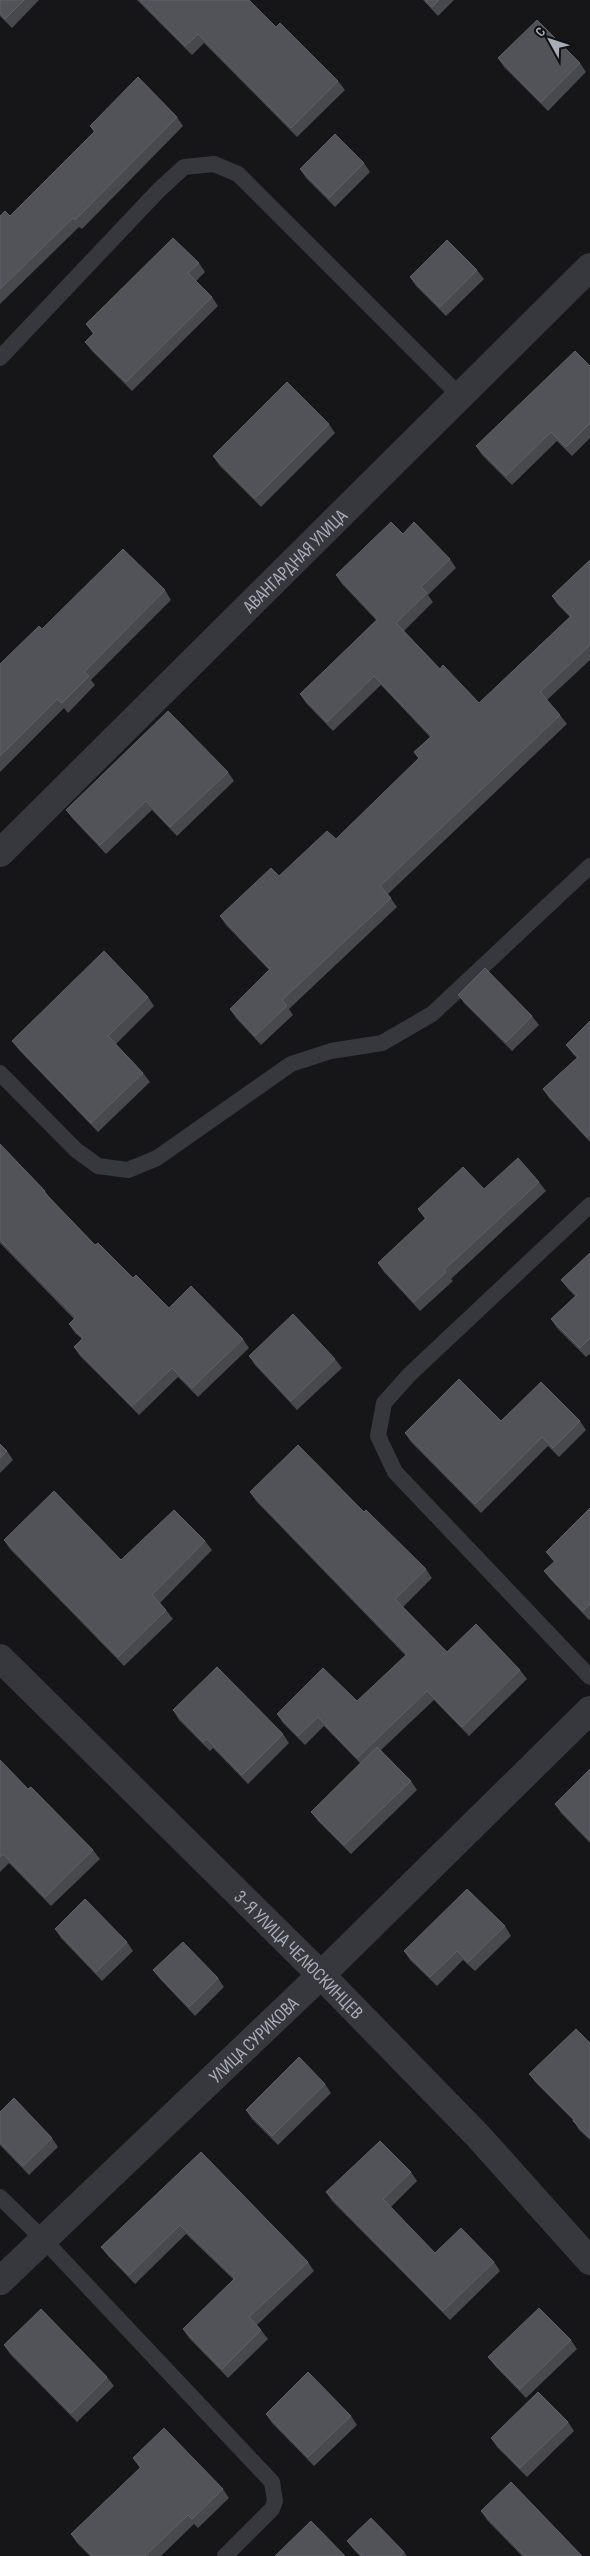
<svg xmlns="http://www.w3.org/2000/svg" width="590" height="2556" font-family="'Sofia Sans Condensed',sans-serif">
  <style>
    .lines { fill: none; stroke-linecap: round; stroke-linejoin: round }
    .lane { stroke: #37383d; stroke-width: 16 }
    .street { stroke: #37383d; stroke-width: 28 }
    .wall { fill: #47494d }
    .building { fill: #525359; stroke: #5f6168 }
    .labels { text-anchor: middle; stroke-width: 4; stroke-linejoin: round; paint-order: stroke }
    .street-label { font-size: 19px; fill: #a8adb8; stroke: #111113 }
  </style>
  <rect width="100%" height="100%" fill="#161618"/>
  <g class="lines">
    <g class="lane">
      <path d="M 0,358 L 158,191 L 184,167 L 214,164 L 238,174 L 461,397"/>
      <path d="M 0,1073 L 76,1150 L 98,1166 L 128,1170 L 157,1158 L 291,1064 L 331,1051 L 382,1043 L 432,1014 L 590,866"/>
      <path d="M 590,1205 L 410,1374 L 384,1403 L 378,1436 L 395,1472 L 590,1677"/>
      <path d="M 0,2197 L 43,2239 L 272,2482 L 275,2501 L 272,2509 L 225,2556"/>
    </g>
    <g class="street">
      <path id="s1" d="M 0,853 L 590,267"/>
      <path id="s2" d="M 0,1658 L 321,1975 L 478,2136 L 590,2261"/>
      <path id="s3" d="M 0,2281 L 321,1975 L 590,1710"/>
    </g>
  </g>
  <g class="wall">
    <path d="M 0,0 L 39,0 L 12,28 L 0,16 Z"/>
    <path d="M 137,0 L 249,0 L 276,27 L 338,81 L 345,90 L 297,137 L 204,43 L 192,55 Z"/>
    <path d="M 423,0 L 454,0 L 438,16 Z"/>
    <path d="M 498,58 L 580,63 L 586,72 L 548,111 L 504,67 Z"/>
    <path d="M 177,117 L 183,126 L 82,229 L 79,227 L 0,304 L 0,216 L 10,216 L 94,132 L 90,126 Z"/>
    <path d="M 364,163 L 370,172 L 335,207 L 306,178 L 300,169 Z"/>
    <path d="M 199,263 L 205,272 L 196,281 L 212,297 L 218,306 L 132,391 L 92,351 L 85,342 L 93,334 L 86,324 Z"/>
    <path d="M 477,270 L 484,279 L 446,316 L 416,286 L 410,277 Z"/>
    <path d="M 590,366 L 590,438 L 572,456 L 557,441 L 512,485 L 482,455 L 476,446 Z"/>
    <path d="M 329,424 L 335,433 L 261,507 L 219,465 L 213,456 Z"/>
    <path d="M 403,534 L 450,559 L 456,568 L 428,595 L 433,602 L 404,631 L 440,669 L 479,703 L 570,617 L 558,605 L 552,596 L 590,560 L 590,660 L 547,700 L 560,715 L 567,724 L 388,894 L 397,907 L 289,1009 L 293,1015 L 261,1045 L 236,1018 L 230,1009 L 269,970 L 226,925 L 220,916 L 336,839 L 419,759 L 414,752 L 430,737 L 381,685 L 333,731 L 306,703 L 300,694 L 376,620 L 342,584 L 336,575 Z"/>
    <path d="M 165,590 L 171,600 L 91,680 L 95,685 L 68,713 L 64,708 L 0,772 L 0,664 L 42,629 Z"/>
    <path d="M 228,772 L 234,781 L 177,836 L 152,810 L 106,854 L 73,819 L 66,810 Z"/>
    <path d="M 458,995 L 532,1016 L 539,1025 L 512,1051 L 465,1004 Z"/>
    <path d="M 148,997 L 154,1006 L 116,1044 L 143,1073 L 150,1082 L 98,1132 L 19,1050 L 12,1041 Z"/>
    <path d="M 590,1021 L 590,1142 L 549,1098 L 543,1089 L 577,1058 L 573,1054 L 566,1045 Z"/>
    <path d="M 0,1144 L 45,1191 L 51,1200 L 95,1245 L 133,1278 L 169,1308 L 243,1339 L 249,1348 L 198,1397 L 178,1377 L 139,1415 L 80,1356 L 74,1347 L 82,1339 L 75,1333 L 69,1324 L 74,1319 L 0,1243 Z"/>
    <path d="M 539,1182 L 546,1191 L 451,1279 L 453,1281 L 420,1311 L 384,1272 L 378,1263 L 425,1219 L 418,1209 L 484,1189 Z"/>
    <path d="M 590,1253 L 590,1354 L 586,1357 L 557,1328 L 551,1319 L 575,1296 L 568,1289 L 561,1280 Z"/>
    <path d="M 249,1356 L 335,1359 L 342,1368 L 297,1410 L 255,1365 Z"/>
    <path d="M 501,1421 L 580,1421 L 586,1430 L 559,1457 L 548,1446 L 481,1513 L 411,1442 L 405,1433 Z"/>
    <path d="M 0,1444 L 7,1451 L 13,1460 L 0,1473 Z"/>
    <path d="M 250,1492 L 364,1512 L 426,1569 L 432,1578 L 403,1607 L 447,1652 L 520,1670 L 527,1679 L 469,1736 L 434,1700 L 381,1750 L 411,1781 L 417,1790 L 351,1854 L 318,1821 L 311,1812 L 360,1763 L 324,1726 L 305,1745 L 283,1723 L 277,1714 L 357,1701 L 406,1656 L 256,1501 Z"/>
    <path d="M 590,1508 L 590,1619 L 589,1620 L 551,1580 L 544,1571 L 554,1562 L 546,1552 Z"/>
    <path d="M 4,1540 L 121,1560 L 205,1541 L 212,1550 L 160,1603 L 166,1610 L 173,1619 L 124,1666 L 10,1549 Z"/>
    <path d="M 173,1710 L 283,1734 L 289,1743 L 248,1784 L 213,1748 L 210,1751 L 179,1720 Z"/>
    <path d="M 0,1760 L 28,1789 L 93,1850 L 100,1859 L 51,1906 L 9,1863 L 0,1872 Z"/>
    <path d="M 590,1769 L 590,1843 L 561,1813 L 555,1804 Z"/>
    <path d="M 505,1926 L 511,1936 L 475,1971 L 463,1960 L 437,1986 L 410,1960 L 404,1951 Z"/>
    <path d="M 55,1929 L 127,1942 L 133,1951 L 102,1981 L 61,1938 Z"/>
    <path d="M 153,1970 L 218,1978 L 224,1987 L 195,2016 L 160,1979 Z"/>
    <path d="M 590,2043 L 590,2140 L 579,2130 L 573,2120 L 536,2083 L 529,2074 Z"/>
    <path d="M 325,2084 L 331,2093 L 278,2145 L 252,2119 L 246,2110 Z"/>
    <path d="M 0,2112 L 52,2138 L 58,2147 L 29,2175 L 0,2145 Z"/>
    <path d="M 201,2152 L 308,2262 L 314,2271 L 257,2325 L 261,2330 L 268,2339 L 228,2378 L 189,2338 L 183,2329 L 234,2280 L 186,2234 L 135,2284 L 108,2256 L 101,2247 Z"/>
    <path d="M 411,2172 L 417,2181 L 391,2207 L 435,2253 L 494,2262 L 500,2271 L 450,2320 L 332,2201 L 326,2192 Z"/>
    <path d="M 571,2340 L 577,2349 L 526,2398 L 495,2366 L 488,2357 Z"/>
    <path d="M 4,2345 L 107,2377 L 114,2386 L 77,2422 L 10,2354 Z"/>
    <path d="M 266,2414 L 351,2416 L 357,2425 L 314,2466 L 272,2423 Z"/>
    <path d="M 568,2422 L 574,2431 L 527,2477 L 497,2447 L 491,2438 Z"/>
    <path d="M 133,2458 L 223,2489 L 229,2498 L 198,2528 L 194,2524 L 161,2556 L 90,2556 L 77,2543 L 71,2534 L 140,2468 Z"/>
    <path d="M 481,2511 L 582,2556 L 522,2556 L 487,2520 Z"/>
    <path d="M 347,2541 L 404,2552 L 407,2556 L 360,2556 L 354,2550 Z"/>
  </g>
  <g class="building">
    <path d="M 0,0 L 24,0 L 5,19 L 0,13 Z"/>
    <path d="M 140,0 L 249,0 L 276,27 L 280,23 L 338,81 L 291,128 L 198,34 L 185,46 Z"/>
    <path d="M 425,0 L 439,0 L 432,7 Z"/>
    <path d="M 537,20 L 580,63 L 541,102 L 498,58 Z"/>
    <path d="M 138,77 L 177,117 L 75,220 L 73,218 L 0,289 L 0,216 L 5,211 L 10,216 L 95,131 L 90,126 Z"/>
    <path d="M 335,134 L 364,163 L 329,198 L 300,169 Z"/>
    <path d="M 173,238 L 199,263 L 188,273 L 212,297 L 126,382 L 85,342 L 94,333 L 86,324 Z"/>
    <path d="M 447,240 L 477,270 L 440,307 L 410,277 Z"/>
    <path d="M 575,351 L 590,366 L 590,423 L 566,447 L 551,432 L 506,476 L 476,446 Z"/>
    <path d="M 287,382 L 329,424 L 255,498 L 213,456 Z"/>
    <path d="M 391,522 L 403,534 L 414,522 L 450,559 L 421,587 L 427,593 L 396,623 L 440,669 L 443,665 L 479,703 L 571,616 L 552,596 L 590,560 L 590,645 L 540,692 L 560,715 L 380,886 L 391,898 L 282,1000 L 287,1006 L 255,1036 L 230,1009 L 270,969 L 220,916 L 271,868 L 279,876 L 327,831 L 336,839 L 419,758 L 414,752 L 432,736 L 374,676 L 327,722 L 300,694 L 378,619 L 336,575 Z"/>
    <path d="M 123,549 L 165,590 L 84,672 L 89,676 L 62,703 L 57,699 L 0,756 L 0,664 L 39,626 L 42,629 Z"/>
    <path d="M 168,711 L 228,772 L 170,827 L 146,801 L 100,845 L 66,810 Z"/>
    <path d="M 104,951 L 148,997 L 108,1036 L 143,1073 L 91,1123 L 12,1041 Z"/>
    <path d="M 485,968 L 532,1016 L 506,1042 L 458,995 Z"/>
    <path d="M 590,1021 L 590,1135 L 587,1137 L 543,1089 L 578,1057 L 566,1045 Z"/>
    <path d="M 0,1144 L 45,1191 L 44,1192 L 95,1245 L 98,1243 L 133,1278 L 136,1275 L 169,1308 L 191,1286 L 243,1339 L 192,1388 L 172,1368 L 132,1406 L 74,1347 L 83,1338 L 69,1324 L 76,1317 L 0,1240 Z"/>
    <path d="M 518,1158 L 539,1182 L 444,1270 L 446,1272 L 414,1302 L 378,1263 L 426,1218 L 418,1209 L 463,1167 L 484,1189 Z"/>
    <path d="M 590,1253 L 590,1338 L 580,1348 L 551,1319 L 577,1295 L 561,1280 Z"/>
    <path d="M 293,1314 L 335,1359 L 291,1401 L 249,1356 Z"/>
    <path d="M 459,1379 L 501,1421 L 541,1382 L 580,1421 L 553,1448 L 542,1437 L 475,1504 L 405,1433 Z"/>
    <path d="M 0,1444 L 7,1451 L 0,1458 Z"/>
    <path d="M 298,1445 L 364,1512 L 366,1510 L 426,1569 L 395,1599 L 447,1652 L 476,1624 L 520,1670 L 462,1727 L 427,1691 L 357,1758 L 318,1717 L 298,1736 L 277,1714 L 323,1668 L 357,1701 L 407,1654 L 250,1492 Z"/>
    <path d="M 54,1491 L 121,1560 L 174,1510 L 205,1541 L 152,1595 L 166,1610 L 118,1657 L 4,1540 Z"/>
    <path d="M 590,1508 L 590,1604 L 583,1611 L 544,1571 L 555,1561 L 546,1552 Z"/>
    <path d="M 217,1667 L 283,1734 L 242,1775 L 207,1739 L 203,1742 L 173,1710 Z"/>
    <path d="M 377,1747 L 411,1781 L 344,1845 L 311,1812 Z"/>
    <path d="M 0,1760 L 28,1789 L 31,1787 L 93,1850 L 45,1897 L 3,1854 L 0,1857 Z"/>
    <path d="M 590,1769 L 590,1840 L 555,1804 Z"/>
    <path d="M 467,1889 L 505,1926 L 468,1962 L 457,1951 L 430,1977 L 404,1951 Z"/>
    <path d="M 85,1899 L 127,1942 L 96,1972 L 55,1929 Z"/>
    <path d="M 183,1942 L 218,1978 L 189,2007 L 153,1970 Z"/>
    <path d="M 576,2029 L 590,2043 L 590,2138 L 573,2121 L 574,2119 L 529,2074 Z"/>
    <path d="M 299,2057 L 325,2084 L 272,2136 L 246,2110 Z"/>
    <path d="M 14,2098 L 52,2138 L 23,2166 L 0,2142 L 0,2112 Z"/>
    <path d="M 380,2141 L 411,2172 L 383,2199 L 435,2253 L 461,2228 L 494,2262 L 443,2311 L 326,2192 Z"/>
    <path d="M 201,2152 L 308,2262 L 249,2317 L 261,2330 L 222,2369 L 183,2329 L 235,2278 L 180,2225 L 129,2275 L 101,2247 Z"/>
    <path d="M 539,2308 L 571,2340 L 520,2389 L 488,2357 Z"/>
    <path d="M 41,2309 L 107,2377 L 71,2413 L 4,2345 Z"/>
    <path d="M 308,2372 L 351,2416 L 308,2457 L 266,2414 Z"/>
    <path d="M 538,2392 L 568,2422 L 520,2468 L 491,2438 Z"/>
    <path d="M 164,2428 L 223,2489 L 192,2519 L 188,2515 L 145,2556 L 92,2556 L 71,2534 L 141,2467 L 133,2458 Z"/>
    <path d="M 511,2482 L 582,2556 L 525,2556 L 481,2511 Z"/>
    <path d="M 371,2518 L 404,2552 L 400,2556 L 362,2556 L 347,2541 Z"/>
    <path d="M 311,2521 L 345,2556 L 275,2556 Z"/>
  </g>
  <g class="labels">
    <g class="street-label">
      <text dy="7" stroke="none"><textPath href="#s1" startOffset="415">АВАНГАРДНАЯ УЛИЦА</textPath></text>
      <text dy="7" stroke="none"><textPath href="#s2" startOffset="421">3-Я УЛИЦА ЧЕЛЮСКИНЦЕВ</textPath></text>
      <text dy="7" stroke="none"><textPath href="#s3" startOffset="350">УЛИЦА СУРИКОВА</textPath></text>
    </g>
  </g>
  <g transform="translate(550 40) rotate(310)" stroke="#111113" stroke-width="4" paint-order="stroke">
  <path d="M0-4L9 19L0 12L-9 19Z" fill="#a8adb8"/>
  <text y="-8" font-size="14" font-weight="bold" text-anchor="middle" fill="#a8adb8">С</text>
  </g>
</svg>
